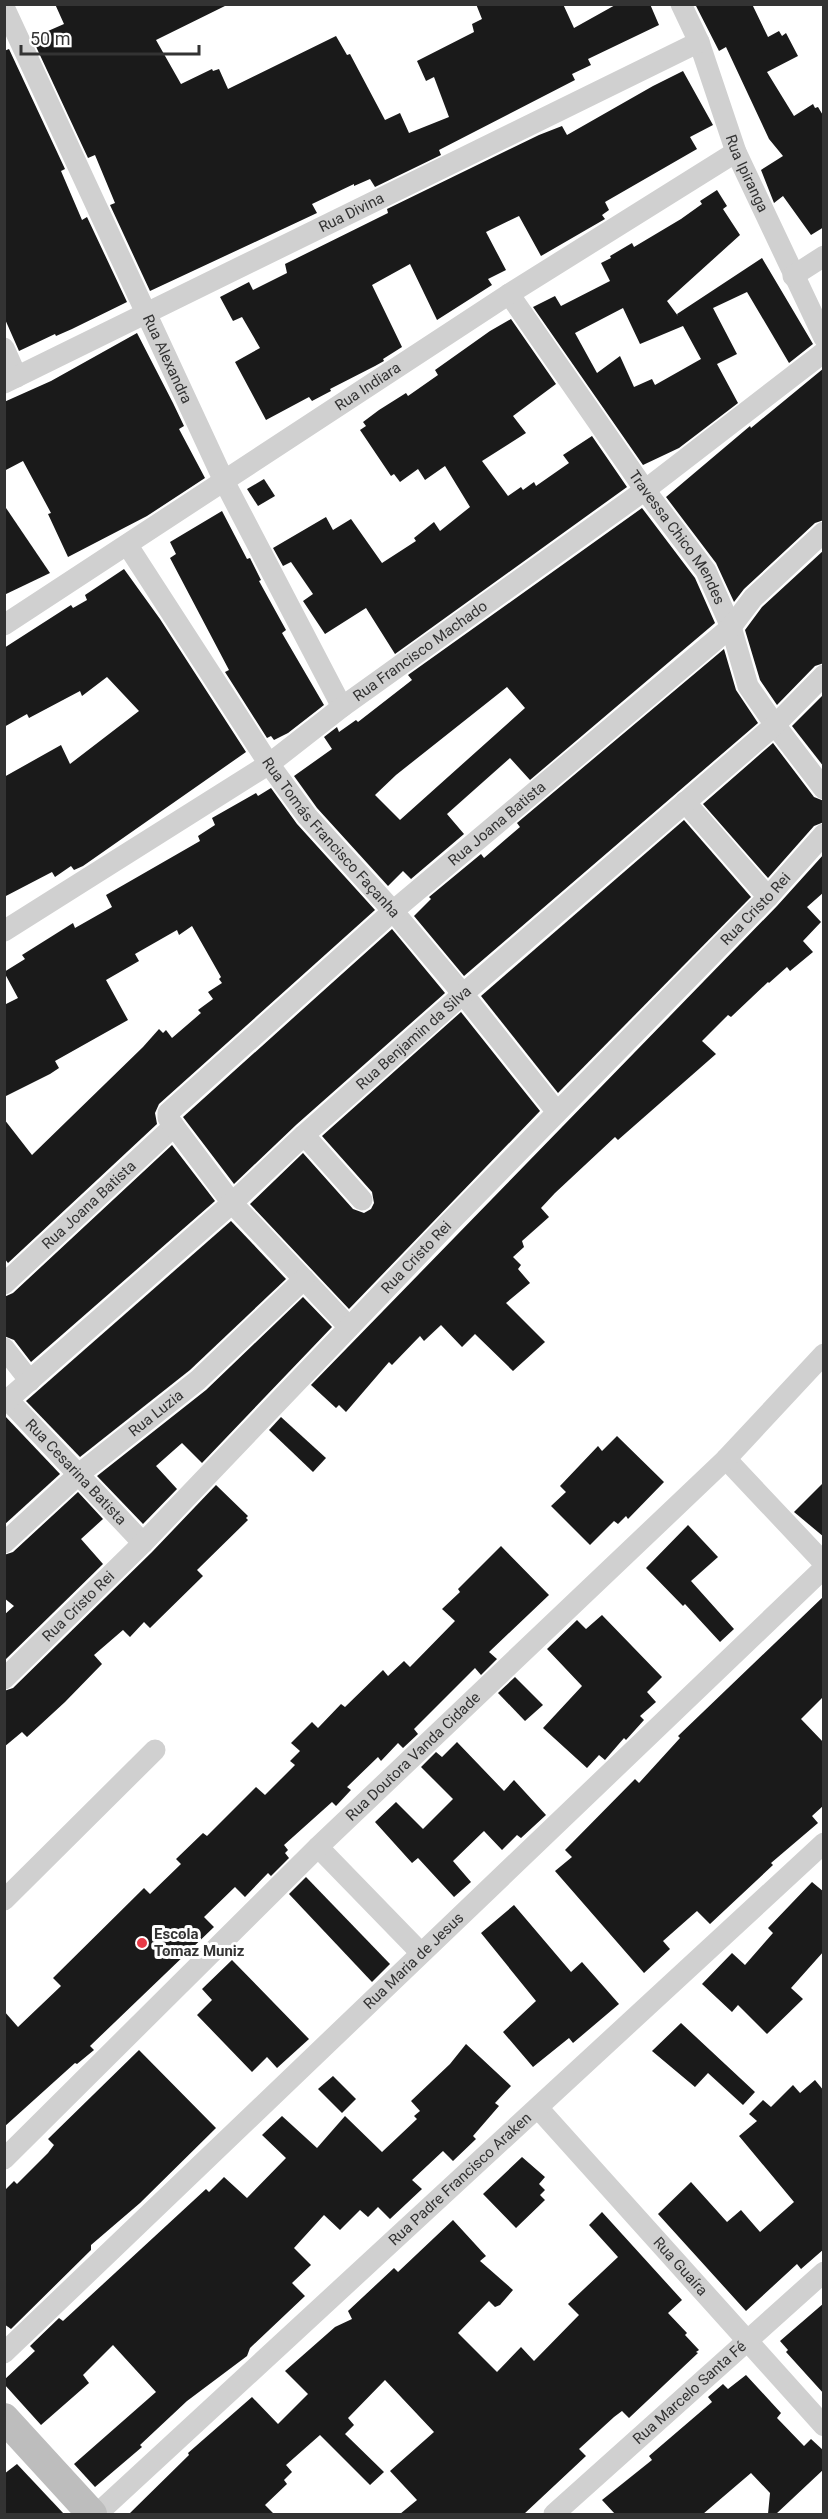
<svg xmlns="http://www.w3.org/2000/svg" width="828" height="2519" font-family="Roboto,sans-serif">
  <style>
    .building { fill: #1a1a1a; fill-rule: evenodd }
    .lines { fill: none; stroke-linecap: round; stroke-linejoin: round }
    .street { stroke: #d0d0d0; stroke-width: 21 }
    .secondary { stroke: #bdbdbd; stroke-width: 30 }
    .poi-dot { fill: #e63946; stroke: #fff; stroke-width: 2 }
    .labels { text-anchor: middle; stroke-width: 6; stroke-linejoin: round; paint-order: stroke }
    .street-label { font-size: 15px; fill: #333; stroke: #fff }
    .poi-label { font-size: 15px; font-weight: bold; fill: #333; stroke: #fff; text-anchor: start }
  </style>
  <rect width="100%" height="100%" fill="#fff"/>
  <g class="building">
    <path d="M 55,4 L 229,4 L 156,40 L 181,84 L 212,69 L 213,71 L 219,69 L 228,89 L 336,36 L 347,55 L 350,54 L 385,120 L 400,113 L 409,133 L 449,117 L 434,77 L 426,81 L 417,61 L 474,32 L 472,24 L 482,19 L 476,4 L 563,4 L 574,28 L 617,4 L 650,4 L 659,25 L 588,59 L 591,65 L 572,74 L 575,80 L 439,150 L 441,155 L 375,187 L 370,179 L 354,186 L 354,184 L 312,204 L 317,213 L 150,291 L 110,205 L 115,203 L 95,155 L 88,158 L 32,38 L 64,24 Z"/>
    <path d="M 695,4 L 752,4 L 768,37 L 779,31 L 782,36 L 786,33 L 798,56 L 767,72 L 794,116 L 813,104 L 815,108 L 818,107 L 824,117 L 824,227 L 811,235 L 783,196 L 774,203 L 761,170 L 783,156 L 769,139 L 726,47 L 719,51 Z"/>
    <path d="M 9,49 L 65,169 L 61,171 L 82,220 L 87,217 L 127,302 L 72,329 L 56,336 L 55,334 L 19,351 L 4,317 L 4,51 Z"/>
    <path d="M 683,71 L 713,125 L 690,137 L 697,149 L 605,202 L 609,210 L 602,215 L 605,219 L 541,256 L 519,216 L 486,232 L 506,270 L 488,279 L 492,285 L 437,320 L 410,264 L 372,285 L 402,347 L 383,359 L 384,361 L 375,366 L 330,389 L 331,391 L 312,401 L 309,397 L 266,420 L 235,362 L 260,348 L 242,317 L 233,321 L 220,297 L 249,282 L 253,290 L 287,273 L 285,264 L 388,213 L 387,209 L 539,135 L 562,126 L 567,135 L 653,86 Z"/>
    <path d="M 717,190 L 727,206 L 723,209 L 740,235 L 667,301 L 678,316 L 677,314 L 762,258 L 813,344 L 789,363 L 747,292 L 713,308 L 737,354 L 717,364 L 738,403 L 679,448 L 643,465 L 533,307 L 555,296 L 561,306 L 610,281 L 601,263 L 611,258 L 610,256 L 632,243 L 634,247 L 681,219 L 702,204 L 700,201 ZM 623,308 L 640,344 L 683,326 L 701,359 L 655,385 L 652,379 L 634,387 L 620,356 L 597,373 L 575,333 Z"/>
    <path d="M 511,319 L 556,384 L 513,416 L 526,433 L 482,461 L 508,496 L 521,487 L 523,490 L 534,482 L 536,486 L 569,463 L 563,455 L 592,436 L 627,487 L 395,654 L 366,608 L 325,634 L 303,601 L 313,594 L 291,562 L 283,566 L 273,548 L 326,517 L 333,530 L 351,519 L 382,563 L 416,541 L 414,538 L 434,522 L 440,531 L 470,507 L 445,466 L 425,480 L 418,469 L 400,482 L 394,474 L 391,476 L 360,430 L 366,426 L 363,422 L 379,410 L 406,393 L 408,396 L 438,375 L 435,370 L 490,331 Z"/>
    <path d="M 137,333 L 173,403 L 184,426 L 179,429 L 205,478 L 147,516 L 68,557 L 48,514 L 51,513 L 23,461 L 4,471 L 4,402 L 51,381 Z"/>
    <path d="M 824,368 L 824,520 L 815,523 L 744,589 L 734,602 L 716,563 L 666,497 L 750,426 L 751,428 Z"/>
    <path d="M 264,479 L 275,496 L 258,506 L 247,489 Z"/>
    <path d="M 4,505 L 50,573 L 4,595 Z"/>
    <path d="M 642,508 L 695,578 L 715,623 L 530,780 L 510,758 L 447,814 L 464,834 L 411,879 L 403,871 L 388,886 L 317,808 L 294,776 L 332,749 L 324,737 L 337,727 L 339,732 L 356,720 L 358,722 L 412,680 L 408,675 ZM 507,687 L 525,708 L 400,820 L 375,795 L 396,775 Z"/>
    <path d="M 222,511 L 247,559 L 250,558 L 261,580 L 259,581 L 286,630 L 282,633 L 324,705 L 288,733 L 274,740 L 271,736 L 267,738 L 225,672 L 229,670 L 170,558 L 176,554 L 170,542 Z"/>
    <path d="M 824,550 L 824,663 L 815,666 L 777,705 L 760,680 L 745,630 L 762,607 Z"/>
    <path d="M 124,569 L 160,619 L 246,752 L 83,866 L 74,870 L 71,866 L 55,877 L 52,872 L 4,897 L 4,777 L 61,745 L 70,764 L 139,711 L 107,677 L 82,696 L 80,691 L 29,718 L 27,714 L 4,727 L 4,648 L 71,605 L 73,608 L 87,600 L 85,595 Z"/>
    <path d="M 724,649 L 736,690 L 758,723 L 464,976 L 414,916 L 431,899 L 429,897 L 481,854 L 484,858 L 520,827 L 517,823 Z"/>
    <path d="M 824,694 L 824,767 L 792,726 Z"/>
    <path d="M 773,743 L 814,797 L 824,801 L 824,822 L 814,826 L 768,878 L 703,804 Z"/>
    <path d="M 271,788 L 297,824 L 375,910 L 159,1104 L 155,1113 L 157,1124 L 8,1263 L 4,1258 L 4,1119 L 32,1155 L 143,1047 L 159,1029 L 163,1033 L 166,1030 L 172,1038 L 201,1013 L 198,1010 L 213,999 L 208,992 L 222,983 L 219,979 L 221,977 L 192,926 L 179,935 L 177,930 L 135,954 L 139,961 L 106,980 L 128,1020 L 55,1061 L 59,1068 L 50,1074 L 4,1097 L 4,1005 L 18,998 L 4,972 L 25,959 L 22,955 L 73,923 L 75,928 L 112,907 L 106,895 L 200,841 L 198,836 L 215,825 L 212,818 L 256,793 L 258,796 Z"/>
    <path d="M 684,820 L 751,897 L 558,1093 L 481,996 Z"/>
    <path d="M 824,854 L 824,892 L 807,907 L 821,922 L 803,941 L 813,952 L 790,971 L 787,967 L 769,983 L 768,982 L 731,1017 L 728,1015 L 702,1041 L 716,1054 L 618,1140 L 615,1137 L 555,1193 L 541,1208 L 549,1217 L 522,1241 L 524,1247 L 513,1257 L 521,1265 L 518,1269 L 530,1283 L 506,1303 L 545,1342 L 513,1371 L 475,1334 L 462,1347 L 441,1325 L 424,1341 L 420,1336 L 392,1365 L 389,1362 L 346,1412 L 339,1405 L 336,1408 L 311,1385 L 777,906 Z"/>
    <path d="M 392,929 L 445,993 L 296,1125 L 234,1184 L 183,1117 Z"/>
    <path d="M 461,1012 L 540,1111 L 349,1309 L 250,1204 L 303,1153 L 353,1209 L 364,1213 L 371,1209 L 374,1203 L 372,1192 L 322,1136 Z"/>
    <path d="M 172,1145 L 215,1201 L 31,1362 L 14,1340 L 4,1336 L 4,1297 L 13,1293 Z"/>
    <path d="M 231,1221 L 286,1279 L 190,1370 L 80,1457 L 26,1401 Z"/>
    <path d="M 303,1297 L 332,1327 L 202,1463 L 182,1443 L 156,1466 L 177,1489 L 143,1524 L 97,1476 L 206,1390 Z"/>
    <path d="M 4,1415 L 60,1474 L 4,1525 Z"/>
    <path d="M 281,1417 L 326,1458 L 313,1472 L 269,1430 Z"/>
    <path d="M 617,1436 L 664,1482 L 628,1519 L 626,1516 L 618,1524 L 614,1521 L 590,1545 L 551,1506 L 566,1492 L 560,1486 L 598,1446 L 602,1451 Z"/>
    <path d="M 824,1482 L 824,1537 L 794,1512 Z"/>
    <path d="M 216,1485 L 248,1516 L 246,1518 L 248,1520 L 197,1570 L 203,1576 L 150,1628 L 144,1622 L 130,1637 L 123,1630 L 94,1655 L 102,1664 L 65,1702 L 27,1737 L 22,1732 L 4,1747 L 4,1691 L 13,1688 L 152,1552 Z"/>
    <path d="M 78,1492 L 103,1519 L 81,1539 L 103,1564 L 4,1661 L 4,1615 L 14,1606 L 4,1598 L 4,1555 L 13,1552 Z"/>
    <path d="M 688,1525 L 718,1557 L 691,1581 L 734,1629 L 720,1642 L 685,1604 L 683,1606 L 646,1568 Z"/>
    <path d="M 501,1546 L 549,1595 L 489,1652 L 497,1659 L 481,1675 L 475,1668 L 414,1729 L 418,1734 L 403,1748 L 398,1743 L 381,1761 L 378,1757 L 347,1787 L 351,1790 L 336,1806 L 332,1802 L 284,1845 L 288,1850 L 285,1853 L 289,1858 L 271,1876 L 268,1873 L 245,1897 L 235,1887 L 204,1917 L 214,1927 L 90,2046 L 94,2050 L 77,2064 L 75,2063 L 4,2127 L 4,2011 L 18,2027 L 61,1986 L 53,1978 L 144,1888 L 150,1894 L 181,1864 L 176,1859 L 203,1833 L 207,1836 L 256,1787 L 265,1795 L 295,1765 L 290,1761 L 300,1751 L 291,1743 L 312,1722 L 318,1728 L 341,1704 L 345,1707 L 383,1670 L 388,1676 L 404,1661 L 410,1667 L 455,1621 L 442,1609 L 460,1592 L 458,1589 Z"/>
    <path d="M 824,1596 L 824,1696 L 801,1719 L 824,1743 L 824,1805 L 812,1816 L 818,1823 L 771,1863 L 773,1865 L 710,1924 L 697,1911 L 663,1941 L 670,1949 L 644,1973 L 555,1871 L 572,1857 L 565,1850 L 635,1779 L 639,1783 L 680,1738 L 678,1736 Z"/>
    <path d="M 602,1615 L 662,1677 L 647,1692 L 656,1702 L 640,1716 L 644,1720 L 626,1740 L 624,1738 L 605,1760 L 599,1755 L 587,1768 L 543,1728 L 582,1686 L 547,1649 L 577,1620 L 586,1629 Z"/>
    <path d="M 515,1677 L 543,1705 L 525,1721 L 498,1693 Z"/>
    <path d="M 457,1742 L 504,1791 L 514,1780 L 546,1815 L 521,1838 L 517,1835 L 502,1850 L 484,1831 L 453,1861 L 471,1882 L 454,1897 L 418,1858 L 412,1863 L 375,1822 L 396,1802 L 423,1829 L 453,1799 L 421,1767 L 436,1752 L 442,1757 Z"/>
    <path d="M 306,1877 L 390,1964 L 372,1982 L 289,1894 Z"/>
    <path d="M 812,1882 L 824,1892 L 824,1951 L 791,1988 L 803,1999 L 767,2034 L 738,2005 L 732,2012 L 702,1984 L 732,1953 L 745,1965 L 773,1933 L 768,1928 Z"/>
    <path d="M 514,1905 L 571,1972 L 582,1962 L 619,2004 L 573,2043 L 569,2038 L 533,2067 L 503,2032 L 536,2001 L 481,1933 Z"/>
    <path d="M 232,1960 L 309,2039 L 277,2068 L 267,2057 L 252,2072 L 197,2015 L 212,2000 L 202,1989 Z"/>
    <path d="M 681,2023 L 755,2092 L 743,2105 L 708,2073 L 695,2087 L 652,2051 Z"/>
    <path d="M 466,2044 L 511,2086 L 495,2103 L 499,2106 L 473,2136 L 476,2139 L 453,2161 L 443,2151 L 412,2180 L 422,2189 L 390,2219 L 378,2207 L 368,2217 L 360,2210 L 340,2230 L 324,2215 L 294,2248 L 311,2265 L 292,2283 L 305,2296 L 250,2348 L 247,2356 L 187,2401 L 140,2445 L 142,2447 L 95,2487 L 74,2464 L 156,2392 L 113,2345 L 83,2375 L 89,2383 L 41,2425 L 4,2384 L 4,2380 L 35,2351 L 30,2346 L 59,2318 L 63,2321 L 206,2189 L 209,2192 L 224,2177 L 247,2198 L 286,2158 L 262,2135 L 282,2116 L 317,2148 L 345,2116 L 382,2152 L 417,2119 L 414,2116 L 420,2111 L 411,2101 L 450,2064 Z"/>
    <path d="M 139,2050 L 216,2128 L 140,2203 L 91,2245 L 91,2250 L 11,2329 L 4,2324 L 4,2191 L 14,2181 L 17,2184 L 48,2153 L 54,2145 L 48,2139 Z"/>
    <path d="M 333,2076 L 356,2099 L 342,2113 L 318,2089 Z"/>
    <path d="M 815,2080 L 824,2091 L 824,2249 L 801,2269 L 797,2264 L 746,2311 L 658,2214 L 691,2182 L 727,2222 L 741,2210 L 760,2232 L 794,2202 L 739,2136 L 757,2121 L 749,2114 L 763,2100 L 771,2107 L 793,2085 L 800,2093 Z"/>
    <path d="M 522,2157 L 545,2177 L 539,2184 L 545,2190 L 540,2195 L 545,2200 L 516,2228 L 483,2194 Z"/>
    <path d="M 602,2212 L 682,2300 L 668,2313 L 687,2333 L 685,2335 L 699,2350 L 696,2352 L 698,2353 L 629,2418 L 622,2411 L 614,2417 L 579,2449 L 586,2456 L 524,2514 L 400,2514 L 417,2500 L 390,2471 L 434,2432 L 385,2380 L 348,2418 L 354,2425 L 345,2434 L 384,2472 L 370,2485 L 320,2435 L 286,2465 L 292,2472 L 284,2480 L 287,2484 L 265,2505 L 274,2514 L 129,2514 L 189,2455 L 188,2453 L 252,2397 L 278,2424 L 308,2394 L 285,2371 L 335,2327 L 352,2319 L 348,2311 L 394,2268 L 398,2272 L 453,2220 L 486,2256 L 480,2261 L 513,2290 L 500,2305 L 495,2307 L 489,2301 L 458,2333 L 497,2372 L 521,2347 L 534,2361 L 579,2315 L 568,2304 L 618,2257 L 589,2225 Z"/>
    <path d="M 824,2303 L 824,2394 L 786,2352 L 788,2350 L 780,2341 Z"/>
    <path d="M 746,2375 L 781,2413 L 777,2418 L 804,2446 L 811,2439 L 824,2451 L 824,2469 L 776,2514 L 768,2514 L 770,2493 L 751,2473 L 703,2514 L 615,2514 L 602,2500 L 652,2460 L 649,2456 L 712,2402 L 708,2397 L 723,2384 L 728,2389 Z"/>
    <path d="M 17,2464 L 64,2514 L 4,2514 L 4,2474 Z"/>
  </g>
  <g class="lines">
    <g class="street">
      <path id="s1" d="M 681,4 L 699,42 L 736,152 L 824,338"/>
      <path id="s2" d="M 4,7 L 224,481 L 342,707"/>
      <path d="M 793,276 L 824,256"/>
      <path id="s3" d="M 509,294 L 645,490 L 706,571 L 731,627 L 748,686 L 775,725 L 824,789"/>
      <path d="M 4,348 L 17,377"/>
      <path id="s4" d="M 4,383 L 699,42"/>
      <path id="s5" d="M 128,546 L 269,764 L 307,816 L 393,911 L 463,994 L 557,1112"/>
      <path id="s6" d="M 4,625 L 509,294 L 736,152"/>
      <path d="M 685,802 L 768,897"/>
      <path id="s7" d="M 4,931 L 269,764 L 342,707 L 645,490 L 824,352"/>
      <path d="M 304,1135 L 362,1200"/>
      <path id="s8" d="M 4,1284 L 174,1126"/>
      <path id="s9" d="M 349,1327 L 232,1203 L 174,1126 L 168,1118 L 168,1113 L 393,911 L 731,627 L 753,598 L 824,532"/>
      <path d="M 4,1348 L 30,1381"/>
      <path id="s10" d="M 8,1400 L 143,1543"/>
      <path id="s11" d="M 4,1403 L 232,1203 L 304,1135 L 463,994 L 775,725 L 824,675"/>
      <path d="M 726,1459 L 824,1563"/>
      <path id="s12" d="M 4,1543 L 79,1474 L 198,1380 L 304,1279"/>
      <path id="s13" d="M 4,1679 L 143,1543 L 449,1223 L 768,897 L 824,834"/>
      <path d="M 318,1847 L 421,1953"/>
      <path d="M 4,1900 L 155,1750"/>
      <path id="s14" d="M 538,2108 L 824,2426"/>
      <path id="s15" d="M 4,2159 L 318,1847 L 726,1459 L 824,1354"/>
      <path id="s16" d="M 4,2353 L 824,1568"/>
      <path id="s17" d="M 97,2514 L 824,1843"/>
      <path id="s18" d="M 554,2514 L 824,2272"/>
    </g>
    <path class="secondary" d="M 4,2418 L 92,2514"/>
  </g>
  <circle class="poi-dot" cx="142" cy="1943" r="6"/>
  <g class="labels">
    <g class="street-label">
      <text dy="5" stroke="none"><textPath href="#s1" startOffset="182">Rua Ipiranga</textPath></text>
      <text dy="5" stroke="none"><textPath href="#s4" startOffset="387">Rua Divina</textPath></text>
      <text dy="5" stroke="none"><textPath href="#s2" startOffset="388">Rua Alexandra</textPath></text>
      <text dy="5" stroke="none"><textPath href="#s6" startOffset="435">Rua Indiara</textPath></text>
      <text dy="5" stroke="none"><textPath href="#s3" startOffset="296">Travessa Chico Mendes</textPath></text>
      <text dy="5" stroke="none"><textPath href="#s7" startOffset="502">Rua Francisco Machado</textPath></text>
      <text dy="5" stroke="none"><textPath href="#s9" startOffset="720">Rua Joana Batista</textPath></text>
      <text dy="5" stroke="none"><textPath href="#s5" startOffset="356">Rua Tomás Francisco Façanha</textPath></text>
      <text dy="5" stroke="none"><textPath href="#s13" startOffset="1076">Rua Cristo Rei</textPath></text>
      <text dy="5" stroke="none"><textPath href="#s11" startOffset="549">Rua Benjamin da Silva</textPath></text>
      <text dy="5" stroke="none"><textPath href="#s8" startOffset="116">Rua Joana Batista</textPath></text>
      <text dy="5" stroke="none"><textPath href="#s13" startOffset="590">Rua Cristo Rei</textPath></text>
      <text dy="5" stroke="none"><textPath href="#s12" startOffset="200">Rua Luzia</textPath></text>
      <text dy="5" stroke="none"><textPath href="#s10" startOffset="99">Rua Cesarina Batista</textPath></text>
      <text dy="5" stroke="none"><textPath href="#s13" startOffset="104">Rua Cristo Rei</textPath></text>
      <text dy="5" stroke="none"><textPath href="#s15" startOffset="574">Rua Doutora Vanda Cidade</textPath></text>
      <text dy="5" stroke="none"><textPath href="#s16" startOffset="567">Rua Maria de Jesus</textPath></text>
      <text dy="5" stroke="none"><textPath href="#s17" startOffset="494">Rua Padre Francisco Araken</textPath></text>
      <text dy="5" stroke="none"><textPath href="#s14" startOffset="213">Rua Guaíra</textPath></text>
      <text dy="5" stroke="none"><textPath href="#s18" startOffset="182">Rua Marcelo Santa Fé</textPath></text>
    </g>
    <g class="poi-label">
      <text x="154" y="1939">Escola<tspan x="154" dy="17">Tomaz Muniz</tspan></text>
    </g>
  </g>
  <rect width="828" height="2519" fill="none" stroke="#333333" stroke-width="12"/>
  <path d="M21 45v9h178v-9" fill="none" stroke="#333333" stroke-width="3"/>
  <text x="30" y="45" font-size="18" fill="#333333" stroke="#ffffff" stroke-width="4.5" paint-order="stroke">50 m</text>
</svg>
